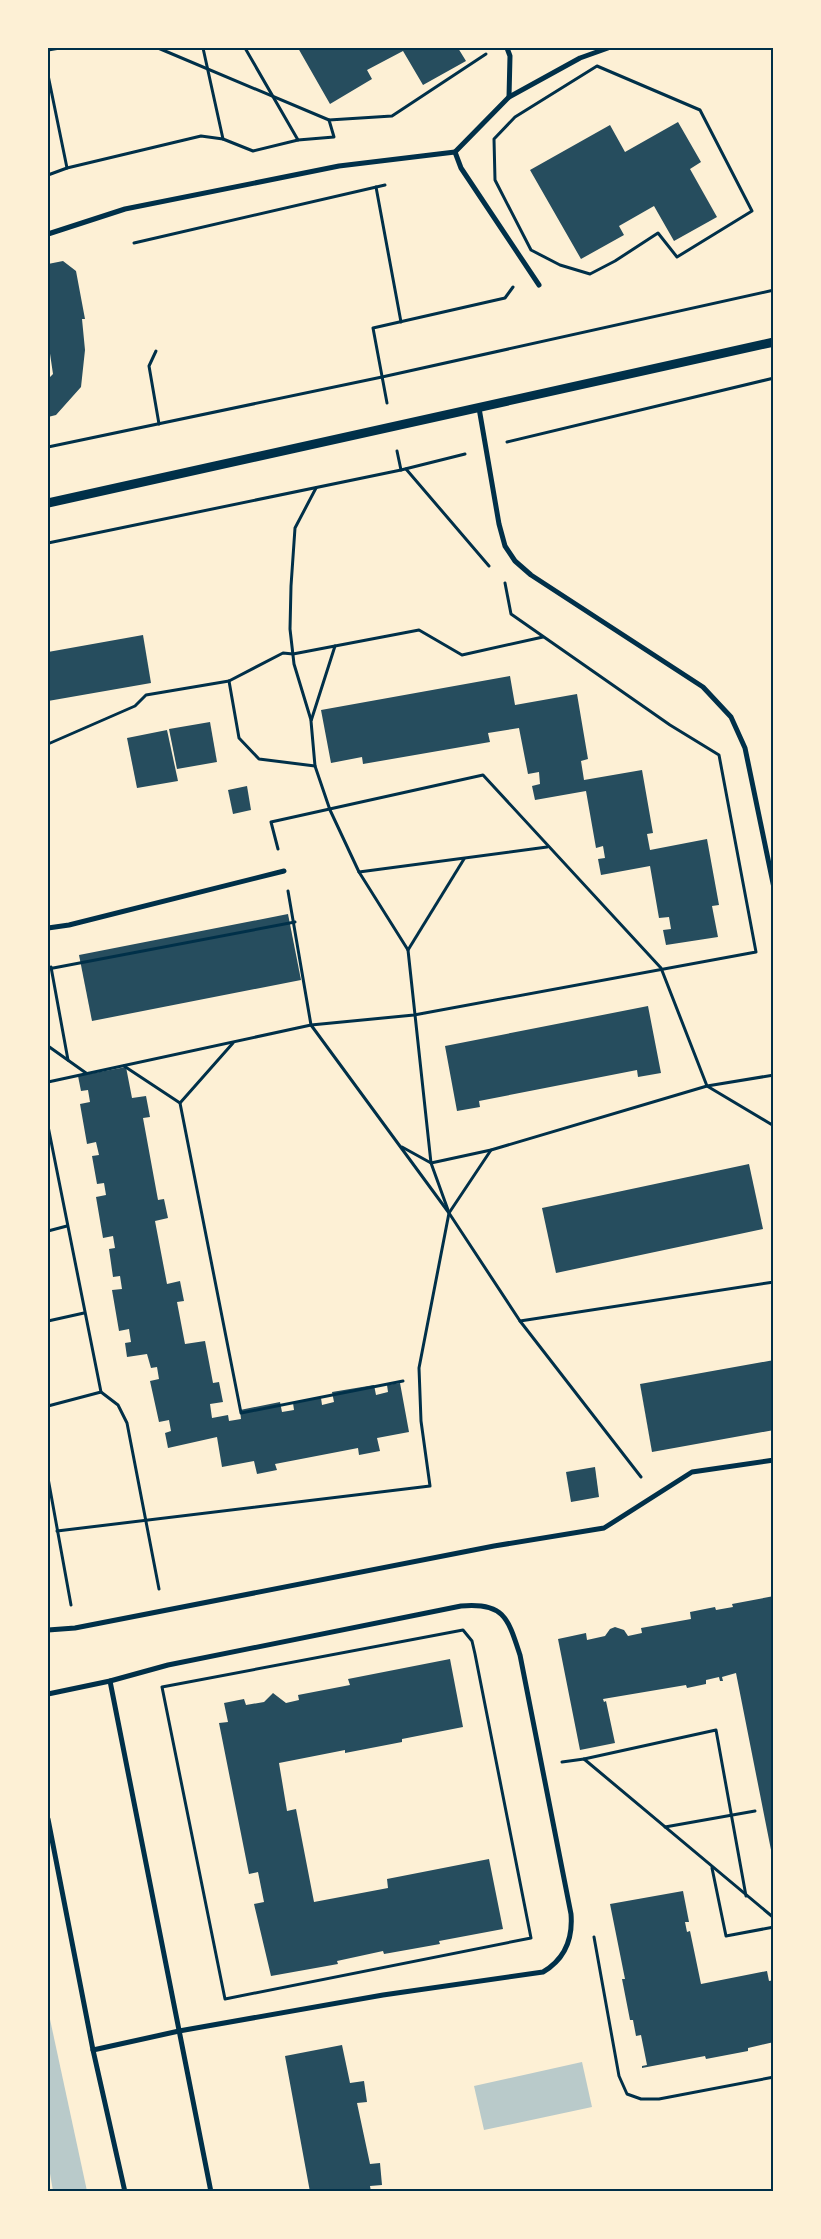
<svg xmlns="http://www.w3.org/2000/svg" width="821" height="2239" font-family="'Asap Condensed',sans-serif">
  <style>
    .green { fill: #b9caca }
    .building { fill: #264d5e }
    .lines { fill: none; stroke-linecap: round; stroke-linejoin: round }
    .path { stroke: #003049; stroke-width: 3 }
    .minor { stroke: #003049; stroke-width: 5 }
    .tertiary { stroke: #003049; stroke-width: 9 }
    .neatline { fill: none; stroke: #003049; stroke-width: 2 }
  </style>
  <rect width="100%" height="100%" fill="#fdf0d5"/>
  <g class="green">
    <path d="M 48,2010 L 87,2191 L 53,2191 L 48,2162 Z"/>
    <path d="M 582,2062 L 592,2107 L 484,2130 L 474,2086 Z"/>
  </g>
  <g class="building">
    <path d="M 298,48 L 458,48 L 466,61 L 423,85 L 403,51 L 367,70 L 372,79 L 330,104 Z"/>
    <path d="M 678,122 L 701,162 L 690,169 L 717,217 L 674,241 L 654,206 L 619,226 L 624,235 L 581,259 L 530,170 L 610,125 L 625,152 Z"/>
    <path d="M 63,261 L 76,271 L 85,319 L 82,319 L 85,350 L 81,387 L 56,415 L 48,417 L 48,379 L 53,374 L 48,340 L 48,264 Z"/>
    <path d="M 143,635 L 151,683 L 48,701 L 48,652 Z"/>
    <path d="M 510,676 L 515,705 L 577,694 L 588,759 L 581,761 L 584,780 L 642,770 L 653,833 L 647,834 L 650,850 L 707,839 L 719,905 L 712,906 L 718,937 L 666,945 L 663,930 L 671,929 L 669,917 L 659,918 L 650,866 L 601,875 L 598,859 L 605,858 L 603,846 L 596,848 L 586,791 L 535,800 L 532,786 L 540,784 L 539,772 L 528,774 L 519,728 L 488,733 L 490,742 L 363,764 L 362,757 L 331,763 L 321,710 Z"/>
    <path d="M 210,722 L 217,762 L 177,769 L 169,729 Z"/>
    <path d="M 167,730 L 178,781 L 137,788 L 127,738 Z"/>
    <path d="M 247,786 L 251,810 L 233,814 L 228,790 Z"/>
    <path d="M 288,914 L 301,980 L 92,1021 L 79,955 Z"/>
    <path d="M 648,1006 L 661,1073 L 638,1077 L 637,1070 L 479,1101 L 480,1107 L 457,1111 L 445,1046 Z"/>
    <path d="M 126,1067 L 132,1098 L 146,1096 L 150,1117 L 143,1118 L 158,1200 L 164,1199 L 168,1218 L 155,1221 L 167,1284 L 180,1281 L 184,1301 L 177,1302 L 185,1344 L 205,1341 L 213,1383 L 219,1382 L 223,1402 L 210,1404 L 212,1418 L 228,1415 L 229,1421 L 241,1419 L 240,1410 L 280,1402 L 282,1412 L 294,1410 L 293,1403 L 321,1398 L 322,1405 L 334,1402 L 332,1392 L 374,1385 L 376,1395 L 388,1392 L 387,1385 L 400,1383 L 409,1432 L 377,1438 L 380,1451 L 359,1455 L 358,1448 L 275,1464 L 277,1470 L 257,1474 L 254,1461 L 222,1467 L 217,1437 L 168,1448 L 165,1433 L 171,1431 L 169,1420 L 159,1422 L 150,1381 L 159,1379 L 157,1367 L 151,1368 L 147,1354 L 127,1357 L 125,1343 L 131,1342 L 129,1329 L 119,1331 L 112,1290 L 122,1289 L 120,1276 L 113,1277 L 109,1249 L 115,1248 L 113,1236 L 103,1238 L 96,1197 L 106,1195 L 104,1183 L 97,1184 L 92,1156 L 99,1155 L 96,1142 L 87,1144 L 80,1104 L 90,1102 L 88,1090 L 81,1091 L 78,1076 Z"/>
    <path d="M 749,1164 L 763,1229 L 556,1273 L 542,1208 Z"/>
    <path d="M 774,1360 L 774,1430 L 652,1452 L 640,1384 Z"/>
    <path d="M 595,1467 L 599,1497 L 571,1502 L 566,1472 Z"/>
    <path d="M 774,1596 L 774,1860 L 773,1860 L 736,1673 L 722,1677 L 723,1681 L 720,1681 L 719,1677 L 706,1680 L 706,1684 L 687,1688 L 686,1685 L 603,1699 L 604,1702 L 606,1701 L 615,1743 L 580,1750 L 558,1639 L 586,1633 L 587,1640 L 605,1636 L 610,1629 L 615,1627 L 624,1630 L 628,1636 L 642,1633 L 641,1628 L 691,1619 L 690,1612 L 715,1607 L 716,1610 L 733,1607 L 732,1604 Z"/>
    <path d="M 450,1659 L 463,1727 L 402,1739 L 402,1742 L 345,1753 L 345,1750 L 279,1763 L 287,1811 L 296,1809 L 314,1902 L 388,1888 L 387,1879 L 489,1859 L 503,1929 L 439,1941 L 440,1944 L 384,1954 L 383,1951 L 337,1961 L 338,1964 L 271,1976 L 254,1904 L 264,1902 L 258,1872 L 249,1874 L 219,1723 L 228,1722 L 224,1703 L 244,1699 L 246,1705 L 264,1702 L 273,1693 L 286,1703 L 299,1700 L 298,1695 L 350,1685 L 348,1679 Z"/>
    <path d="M 683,1891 L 689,1922 L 685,1922 L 687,1932 L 690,1931 L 701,1984 L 767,1971 L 769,1981 L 774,1980 L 774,2042 L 748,2048 L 748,2051 L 706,2059 L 705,2056 L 642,2068 L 642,2066 L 647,2065 L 641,2035 L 636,2036 L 633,2020 L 630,2020 L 622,1979 L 625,1979 L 610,1904 Z"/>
    <path d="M 342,2045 L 350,2083 L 364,2081 L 367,2102 L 357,2103 L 370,2164 L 380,2163 L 382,2185 L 370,2186 L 371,2192 L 310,2192 L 285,2056 Z"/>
  </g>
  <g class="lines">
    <g class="path">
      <path d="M 158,48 L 329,120"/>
      <path d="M 203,48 L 223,139"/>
      <path d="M 245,48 L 298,140"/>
      <path d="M 48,50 L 60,48"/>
      <path d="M 597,66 L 700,110 L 752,211 L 677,257 L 658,233 L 615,261 L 590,274 L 560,265 L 531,250 L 495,180 L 494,139 L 515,117 Z"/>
      <path d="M 48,75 L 67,168"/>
      <path d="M 48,175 L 67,168 L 201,136 L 223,139 L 253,151 L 298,140 L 334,137 L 329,120 L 392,116 L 486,54"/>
      <path d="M 376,187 L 401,322"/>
      <path d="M 134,243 L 385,185"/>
      <path d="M 156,351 L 149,366 L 159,424"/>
      <path d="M 387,403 L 373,328 L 505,298 L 513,287"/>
      <path d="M 507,442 L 774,378"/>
      <path d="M 48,447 L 382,377 L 774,290"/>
      <path d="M 397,451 L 401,470"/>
      <path d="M 406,469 L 489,566"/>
      <path d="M 48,543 L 401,470 L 465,454"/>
      <path d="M 335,646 L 311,721 L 315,766 L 330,810 L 359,872 L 408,950 L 431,1163 L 448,1210"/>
      <path d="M 229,681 L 239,738 L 259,759 L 315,766"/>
      <path d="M 311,720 L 294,664 L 290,629 L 291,586 L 295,528 L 316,488"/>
      <path d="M 48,744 L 135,706 L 146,695 L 229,681 L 283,653 L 293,654 L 419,630 L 462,655 L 543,637"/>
      <path d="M 278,849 L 271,822 L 483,775 L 661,968 L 707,1086 L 774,1126"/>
      <path d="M 359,872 L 547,847"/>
      <path d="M 288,891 L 311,1025 L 449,1213 L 520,1321 L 641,1477"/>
      <path d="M 408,950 L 464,859"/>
      <path d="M 51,967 L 68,1060"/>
      <path d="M 48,969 L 295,922"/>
      <path d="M 48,1046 L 86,1073"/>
      <path d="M 124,1066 L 180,1103 L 241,1413 L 403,1381"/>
      <path d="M 48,1082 L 311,1025 L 414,1015 L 756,952 L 719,755 L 670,725 L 511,614 L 505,583"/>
      <path d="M 180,1103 L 233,1043"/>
      <path d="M 48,1126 L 101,1392 L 118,1405 L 127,1423 L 159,1589"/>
      <path d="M 402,1147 L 431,1163 L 491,1150 L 707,1086 L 774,1075"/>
      <path d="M 48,1231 L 67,1226"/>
      <path d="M 48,1321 L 84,1313"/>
      <path d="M 520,1321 L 774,1282"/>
      <path d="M 48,1406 L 101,1392"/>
      <path d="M 48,1478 L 71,1605"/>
      <path d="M 57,1531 L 430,1486 L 421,1421 L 419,1368 L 449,1213 L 491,1150"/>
      <path d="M 463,1630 L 472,1641 L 475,1654 L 531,1938 L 225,1999 L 162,1687 Z"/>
      <path d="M 584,1759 L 716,1730 L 746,1896"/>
      <path d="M 562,1762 L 584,1759 L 774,1918"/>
      <path d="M 665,1827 L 755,1811"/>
      <path d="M 712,1868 L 726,1936 L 774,1927"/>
      <path d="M 594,1937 L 619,2076 L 627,2094 L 641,2099 L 659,2099 L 774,2077"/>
    </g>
    <g class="minor">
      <path d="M 507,48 L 510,56 L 509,97 L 455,152 L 461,168 L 539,285"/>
      <path d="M 509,97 L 580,58 L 608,48"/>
      <path d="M 48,234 L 125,209 L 339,166 L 455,152"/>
      <path d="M 479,408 L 499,524 L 505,546 L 515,561 L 531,575 L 703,687 L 731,717 L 745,748 L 774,888"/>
      <path d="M 48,928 L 69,925 L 284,871"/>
      <path d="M 48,1630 L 75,1628 L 494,1546 L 604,1528 L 692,1472 L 774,1460"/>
      <path d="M 110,1681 L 211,2192"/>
      <path d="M 48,1694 L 110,1681 L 168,1665 L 461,1606 C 504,1602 508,1618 520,1655 L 571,1914 C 573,1939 565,1959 543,1972 L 383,1995 L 179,2031 L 93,2050"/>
      <path d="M 48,1819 L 93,2050 L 125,2192"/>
    </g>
    <path class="tertiary" d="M 48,503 L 774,342"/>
  </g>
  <rect width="821" height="2239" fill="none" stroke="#fdf0d5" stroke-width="98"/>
  <rect x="49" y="49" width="723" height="2141" class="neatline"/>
</svg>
